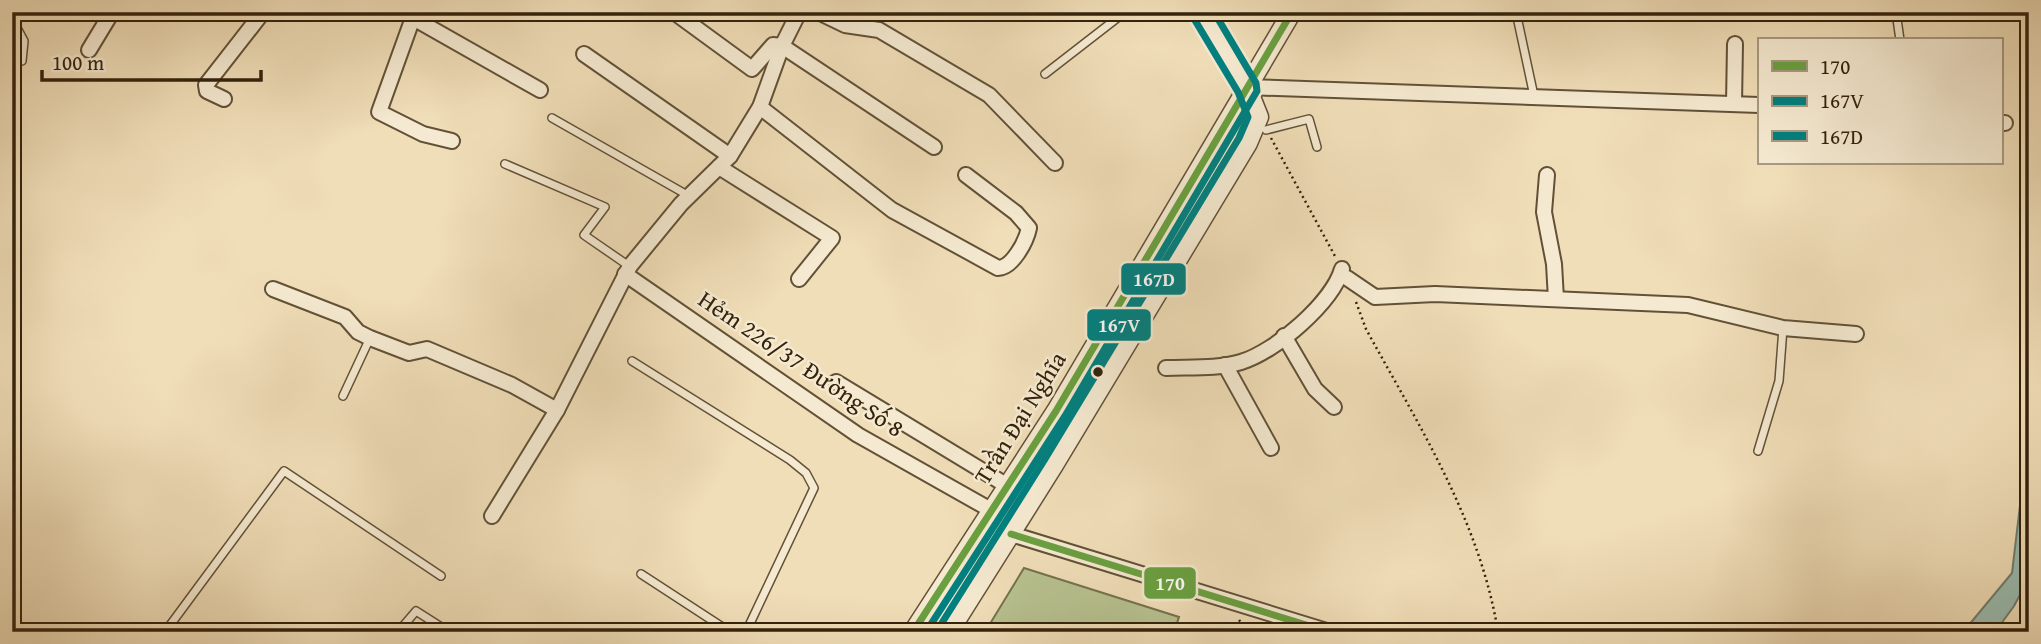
<svg xmlns="http://www.w3.org/2000/svg" width="2041" height="644" font-family="'Gentium Book Plus',serif">
  <style>
    .green { fill: #b7c290; stroke: #75724e; stroke-width: 2 }
    .water { fill: #9abcb0; stroke: #717e6e; stroke-width: 2 }
    .lines { fill: none; stroke-linecap: round; stroke-linejoin: round }
    .service-casing { stroke: #625137; stroke-width: 10 }
    .minor-casing { stroke: #625137; stroke-width: 18 }
    .tertiary-casing { stroke: #625137; stroke-width: 21 }
    .path { stroke: #33220c; stroke-width: 2.5; stroke-dasharray: 2 3.5; stroke-linecap: butt }
    .service { stroke: #f5ead1; stroke-width: 7 }
    .minor { stroke: #f5ead1; stroke-width: 14 }
    .tertiary { stroke: #f5ead1; stroke-width: 18 }
    .bus-1-casing { stroke: #f5ead1; stroke-width: 12 }
    .bus-2-casing { stroke: #f5ead1; stroke-width: 12 }
    .bus-3-casing { stroke: #f5ead1; stroke-width: 12 }
    .bus-1 { stroke: #69a040; stroke-width: 7 }
    .bus-2 { stroke: #008080; stroke-width: 7 }
    .bus-3 { stroke: #008080; stroke-width: 7 }
    .bus-dot { fill: #33220c; stroke: #f5ead1; stroke-width: 2.5 }
    .labels { text-anchor: middle; stroke-width: 5; stroke-linejoin: round; paint-order: stroke }
    .street-label { font-size: 24px; fill: #33220c; stroke: #f5ead1 }
    .line-badge { stroke: #f5ead1; stroke-width: 2.5 }
    .badge-label { font-size: 19px; text-anchor: middle; font-weight: bold; fill: #fff }
  </style>
  <rect width="100%" height="100%" fill="#f0deb8"/>
  <filter id="stains"><feTurbulence type="fractalNoise" baseFrequency=".00286" numOctaves="4"/><feColorMatrix values="0 0 0 0 .2 0 0 0 0 .09 0 0 0 0 .02 0 0 0 .5 -.17"/></filter>
  <radialGradient id="worn" r=".72"><stop offset=".6" stop-color="#630" stop-opacity="0"/><stop offset="1" stop-color="#630" stop-opacity=".3"/></radialGradient>
  <path class="green" d="M 1024,568 L 1179,617 L 1174,632 L 985,632 Z"/>
  <path class="water" d="M 2029,451 L 2029,578 L 2014,606 L 1995,632 L 1963,632 L 2012,573 L 2025,463 Z"/>
  <g class="lines">
    <g class="service-casing">
      <g id="service">
        <path d="M 1516,12 L 1534,96"/>
        <path d="M 1896,12 L 1900,40"/>
        <path d="M 12,19 L 24,41 L 22,61"/>
        <path d="M 1045,74 L 1125,12"/>
        <path d="M 552,118 L 689,196"/>
        <path d="M 1266,130 L 1309,119 L 1317,147"/>
        <path d="M 505,164 L 605,207 L 584,235 L 629,266"/>
        <path d="M 632,361 L 790,460 L 806,473 L 814,488 L 746,632"/>
        <path d="M 343,396 L 370,338"/>
        <path d="M 1758,451 L 1779,381 L 1783,328"/>
        <path d="M 641,574 L 730,632"/>
        <path d="M 165,632 L 284,471 L 441,576"/>
        <path d="M 398,632 L 416,611 L 449,632"/>
      </g>
    </g>
    <g class="minor-casing">
      <g id="minor">
        <path d="M 415,12 L 379,112 L 423,134 L 452,141"/>
        <path d="M 674,12 L 752,69 L 773,45 L 782,46 L 934,147"/>
        <path d="M 818,12 L 845,25 L 879,30 L 989,95 L 1055,163"/>
        <path d="M 413,18 L 540,90"/>
        <path d="M 89,50 L 112,12"/>
        <path d="M 584,54 L 730,156"/>
        <path d="M 1247,87 L 1759,105"/>
        <path d="M 224,99 L 207,91 L 206,85 L 263,12"/>
        <path d="M 1734,104 L 1735,44"/>
        <path d="M 760,107 L 892,210 L 998,268 C 1012,268 1026,242 1029,228 L 1016,213 L 966,175"/>
        <path d="M 2001,123 L 2005,123"/>
        <path d="M 719,167 L 832,238 L 799,279"/>
        <path d="M 1547,175 L 1544,212 L 1554,264 L 1556,299"/>
        <path d="M 625,274 L 858,435 L 991,510"/>
        <path d="M 1347,278 L 1375,297 L 1435,294 L 1688,305 L 1783,328 L 1856,334"/>
        <path d="M 273,289 L 345,317 L 358,332 L 370,338 L 409,353 L 427,349 L 512,385 L 557,410"/>
        <path d="M 1284,336 L 1315,389 L 1334,407"/>
        <path d="M 1225,365 L 1271,448"/>
        <path d="M 1166,368 C 1191,367 1217,369 1241,362 C 1275,352 1332,303 1342,269"/>
        <path d="M 836,382 L 1006,485"/>
        <path d="M 492,516 L 557,410 L 630,266 L 681,204 L 730,156 L 760,107 L 782,46 L 799,12"/>
        <path d="M 1011,534 L 1330,632"/>
      </g>
    </g>
    <g class="tertiary-casing">
      <g id="tertiary">
        <path d="M 913,632 L 1056,411 L 1292,12"/>
        <path d="M 949,632 L 1054,465 L 1248,143 L 1259,117 L 1247,87 L 1202,12"/>
      </g>
    </g>
    <g class="path">
      <path d="M 1271,138 L 1336,258"/>
      <path d="M 1356,302 L 1366,329 C 1419,426 1480,521 1498,632"/>
      <path d="M 1239,620 L 1248,632"/>
    </g>
    <use href="#service" class="service"/>
    <use href="#minor" class="minor"/>
    <use href="#tertiary" class="tertiary"/>
    <g class="bus-1-casing">
      <g id="bus-1">
        <path d="M 1011,534 L 1329,632"/>
        <path d="M 913,632 L 1056,411 L 1292,12"/>
      </g>
    </g>
    <g class="bus-2-casing">
      <path id="bus-2" d="M 926,632 L 1065,416 L 1257,91 L 1256,83 L 1214,12"/>
    </g>
    <g class="bus-3-casing">
      <path id="bus-3" d="M 940,626 L 1045,459 L 1239,138 L 1248,117 L 1238,92 L 1193,17"/>
    </g>
    <use href="#bus-1" class="bus-1"/>
    <use href="#bus-2" class="bus-2"/>
    <use href="#bus-3" class="bus-3"/>
  </g>
  <circle class="bus-dot" cx="1098" cy="372" r="6"/>
  <g class="labels">
    <g class="street-label">
      <text transform="translate(801 364) rotate(34)" y="8">Hẻm 226/37 Đường Số 8</text>
      <text transform="translate(1020 418) rotate(-58)" y="8">Trần Đại Nghĩa</text>
    </g>
  </g>
  <g class="line-badge">
    <rect x="1120" y="262" width="67" height="34" rx="7" fill="#008080"/>
    <rect x="1086" y="308" width="66" height="34" rx="7" fill="#008080"/>
    <rect x="1143" y="566" width="54" height="34" rx="7" fill="#69a040"/>
  </g>
  <g class="badge-label">
    <text x="1154" y="286">167D</text>
    <text x="1119" y="332">167V</text>
    <text x="1170" y="590">170</text>
  </g>
  <rect width="2041" height="644" fill="none" stroke="#f0deb8" stroke-width="42"/>
  <rect x="14" y="14" width="2013" height="616" fill="none" stroke="#33220c" stroke-width="3.5"/>
  <rect x="21" y="21" width="1999" height="602" fill="none" stroke="#33220c" stroke-width="2"/>
  <rect x="1758" y="38" width="245" height="126" fill="#f5ead1" stroke="#a79a82" stroke-width="2"/>
  <rect x="1772" y="61" width="35" height="10" fill="#69a040" stroke="#a79a82" stroke-width="2"/>
  <text x="1820" y="74" font-size="21" fill="#33220c">170</text>
  <rect x="1772" y="96" width="35" height="10" fill="#008080" stroke="#a79a82" stroke-width="2"/>
  <text x="1820" y="108" font-size="21" fill="#33220c">167V</text>
  <rect x="1772" y="131" width="35" height="10" fill="#008080" stroke="#a79a82" stroke-width="2"/>
  <text x="1820" y="144" font-size="21" fill="#33220c">167D</text>
  <path d="M42 70v10h219v-10" fill="none" stroke="#33220c" stroke-width="3.5"/>
  <text x="52" y="70" font-size="21" fill="#33220c" stroke="#f5ead1" stroke-width="5" paint-order="stroke">100 m</text>
  <rect width="100%" height="100%" filter="url(#stains)"/>
  <rect width="100%" height="100%" fill="url(#worn)"/>
</svg>
